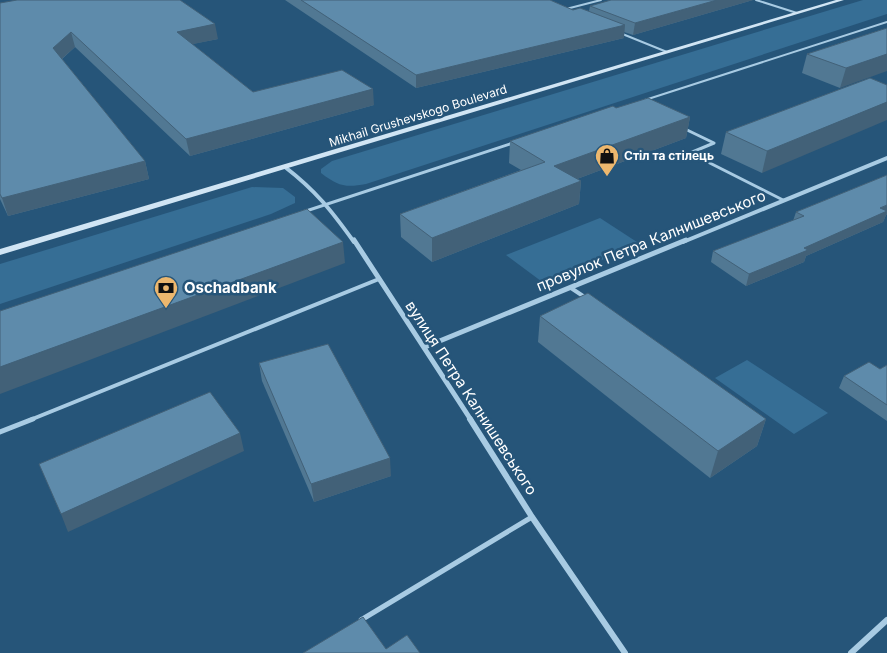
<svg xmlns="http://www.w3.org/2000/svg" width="887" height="653" font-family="Inter,sans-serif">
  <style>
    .green { fill: #366e95 }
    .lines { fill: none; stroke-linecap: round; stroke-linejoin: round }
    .lane-far3 { stroke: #a8cbe3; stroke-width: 2 }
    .lane-far2 { stroke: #a8cbe3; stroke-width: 3 }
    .lane-far1 { stroke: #a8cbe3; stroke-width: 4 }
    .lane { stroke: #a8cbe3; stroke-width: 5 }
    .street-far2 { stroke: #a8cbe3; stroke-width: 4 }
    .street-far1 { stroke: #a8cbe3; stroke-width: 5 }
    .street { stroke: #a8cbe3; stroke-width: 6 }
    .secondary { fill: #d1e5f4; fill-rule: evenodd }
    .wall { fill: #517893 }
    .shaded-wall { fill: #426178 }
    .building { fill: #5e8bab; stroke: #426178 }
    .labels { text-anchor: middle; stroke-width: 5; stroke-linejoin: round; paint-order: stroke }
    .far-street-label { font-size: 12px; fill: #fff; stroke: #265579 }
    .far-poi-label { font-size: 12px; font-weight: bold; fill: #fff; stroke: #265579; text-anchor: start }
    .street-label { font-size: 15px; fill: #fff; stroke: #265579 }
    .poi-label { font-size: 15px; font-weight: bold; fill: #fff; stroke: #265579; text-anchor: start }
  </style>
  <rect width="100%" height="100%" fill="#265579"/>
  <g class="green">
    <path d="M 863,0 L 887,0 L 887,14 L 366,184 C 345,188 338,186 321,173 L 321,169 L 332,161 Z"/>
    <path d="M 252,187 L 283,188 L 295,197 L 295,203 L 271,214 L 0,304 L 0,264 Z"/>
    <path d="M 600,218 L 640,244 L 545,284 L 506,255 Z"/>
    <path d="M 747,360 L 828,413 L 794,434 L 715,378 Z"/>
  </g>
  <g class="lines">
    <g class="lane-far3">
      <path d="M 756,0 L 797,13"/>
      <path d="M 566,9 L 601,0"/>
      <path d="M 620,33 L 667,52"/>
      <path d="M 645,100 L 887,22"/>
    </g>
    <g class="lane-far2">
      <path d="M 685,129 L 714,143 L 690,153 L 783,200"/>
      <path d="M 303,212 L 513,143"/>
    </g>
    <g class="lane-far1">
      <path d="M 571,288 L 586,298"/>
      <path d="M 30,420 L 379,279"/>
    </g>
    <g class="lane">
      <path d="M 0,432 L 33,419"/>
      <path d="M 361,620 L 532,517"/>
    </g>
    <g class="street-far2">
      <path d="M 285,167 C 316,191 331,210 354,242"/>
      <path d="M 683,242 L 887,158"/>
    </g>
    <g class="street-far1">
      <path d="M 354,240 L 471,420"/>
      <path d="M 425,347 L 686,240"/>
    </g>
    <g class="street">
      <path d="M 470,419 L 532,517 L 625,653"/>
      <path d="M 851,653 L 887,620"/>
    </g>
    <path class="secondary" d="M 836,0 L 844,0 L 0,255 L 0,249 Z"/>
  </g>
  <g class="wall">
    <path d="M 285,0 L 550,0 L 573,10 L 589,11 L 590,6 L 753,0 L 633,35 L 624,32 L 624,38 L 416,88 Z"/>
    <path d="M 0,3 L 218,39 L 192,44 L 253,92 L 374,105 L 190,156 L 75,47 L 62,59 L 145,161 L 149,179 L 8,216 L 0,199 Z"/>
    <path d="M 887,28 L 840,88 L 802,73 L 807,54 Z"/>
    <path d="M 870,78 L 762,173 L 721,154 L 726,132 Z"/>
    <path d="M 616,108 L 690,117 L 686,138 L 577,179 L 581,181 L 579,204 L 432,262 L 401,237 L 400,214 L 521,170 L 509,163 L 510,141 Z"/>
    <path d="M 887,175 L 887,214 L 886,215 L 883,222 L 806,256 L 804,262 L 746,286 L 711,262 L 713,251 L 793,221 L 796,212 Z"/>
    <path d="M 540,316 L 766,419 L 757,446 L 710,478 L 538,342 Z"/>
    <path d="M 259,363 L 391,476 L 314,502 L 262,381 Z"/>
    <path d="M 887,365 L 887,421 L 839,388 L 844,376 L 880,369 Z"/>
  </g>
  <g class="shaded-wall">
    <path d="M 717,0 L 753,0 L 633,35 L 635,23 Z"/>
    <path d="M 215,24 L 218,39 L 179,47 L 177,32 Z"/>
    <path d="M 625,25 L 624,38 L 416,88 L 416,75 Z"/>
    <path d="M 71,32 L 75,47 L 57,63 L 53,48 Z"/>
    <path d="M 887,54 L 887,71 L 840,88 L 846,68 Z"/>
    <path d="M 373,89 L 374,105 L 190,156 L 186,139 Z"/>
    <path d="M 887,102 L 887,120 L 762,173 L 767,151 Z"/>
    <path d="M 690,117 L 686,138 L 553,188 L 554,166 Z"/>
    <path d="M 145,161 L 149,179 L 8,216 L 2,198 Z"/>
    <path d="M 581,181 L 579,204 L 432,262 L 432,238 Z"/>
    <path d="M 887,205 L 887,214 L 886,215 L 883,222 L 806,256 L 804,262 L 746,286 L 749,274 Z"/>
    <path d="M 343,242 L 345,263 L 0,394 L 0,367 Z"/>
    <path d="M 766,419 L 757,446 L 710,478 L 718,451 Z"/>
    <path d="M 240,433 L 244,451 L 68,532 L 61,514 Z"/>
    <path d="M 390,458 L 391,476 L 314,502 L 311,484 Z"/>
  </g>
  <g class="building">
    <path d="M 17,0 L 180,0 L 215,24 L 177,32 L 253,92 L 342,70 L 373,89 L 186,139 L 71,32 L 53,48 L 145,161 L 2,198 L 0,194 L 0,3 Z"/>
    <path d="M 301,0 L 550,0 L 573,10 L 580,8 L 625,25 L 416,75 Z"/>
    <path d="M 611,0 L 717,0 L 635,23 L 590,6 Z"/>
    <path d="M 887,28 L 887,54 L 846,68 L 807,54 Z"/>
    <path d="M 870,78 L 887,85 L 887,102 L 767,151 L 726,132 Z"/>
    <path d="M 648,98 L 690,117 L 554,166 L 581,181 L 432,238 L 400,214 L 545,162 L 510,141 L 613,106 L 616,108 Z"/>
    <path d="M 887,175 L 887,205 L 880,208 L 887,211 L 804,248 L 808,250 L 749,274 L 713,251 L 804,216 L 796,212 Z"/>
    <path d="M 307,209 L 343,242 L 0,367 L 0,311 Z"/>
    <path d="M 588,293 L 766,419 L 718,451 L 540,316 Z"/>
    <path d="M 328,344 L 390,458 L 311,484 L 259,363 Z"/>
    <path d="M 869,362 L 880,369 L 887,365 L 887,405 L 844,376 Z"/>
    <path d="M 210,392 L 240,433 L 61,514 L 39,464 Z"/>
    <path d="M 363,617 L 386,649 L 407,635 L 420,653 L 303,653 Z"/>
  </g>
  <defs>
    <g id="shop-pin" transform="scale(1.25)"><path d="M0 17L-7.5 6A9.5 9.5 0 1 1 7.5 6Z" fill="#ecb76e" stroke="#265579"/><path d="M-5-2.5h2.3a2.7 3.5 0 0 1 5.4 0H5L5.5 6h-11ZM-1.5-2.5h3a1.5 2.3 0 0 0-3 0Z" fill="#111"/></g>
    <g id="bank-pin" transform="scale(1.25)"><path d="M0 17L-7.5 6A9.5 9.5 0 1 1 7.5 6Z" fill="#ecb76e" stroke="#265579"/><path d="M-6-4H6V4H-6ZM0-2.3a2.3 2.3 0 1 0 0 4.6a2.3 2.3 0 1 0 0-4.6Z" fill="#111"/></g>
  </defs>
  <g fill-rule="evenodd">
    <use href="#shop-pin" x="607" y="156"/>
    <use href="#bank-pin" x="166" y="288"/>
  </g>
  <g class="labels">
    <g class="far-street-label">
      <text transform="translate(418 116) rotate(-17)" y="4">Mikhail Grushevskogo Boulevard</text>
    </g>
    <g class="far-poi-label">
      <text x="624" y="160">Стіл та стілець</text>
    </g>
    <g class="street-label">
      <text transform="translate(651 241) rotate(-22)" y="5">провулок Петра Калнишевського</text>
      <text transform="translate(471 398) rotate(57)" y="5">вулиця Петра Калнишевського</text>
    </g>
    <g class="poi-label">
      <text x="184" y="293">Oschadbank</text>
    </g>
  </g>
</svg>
